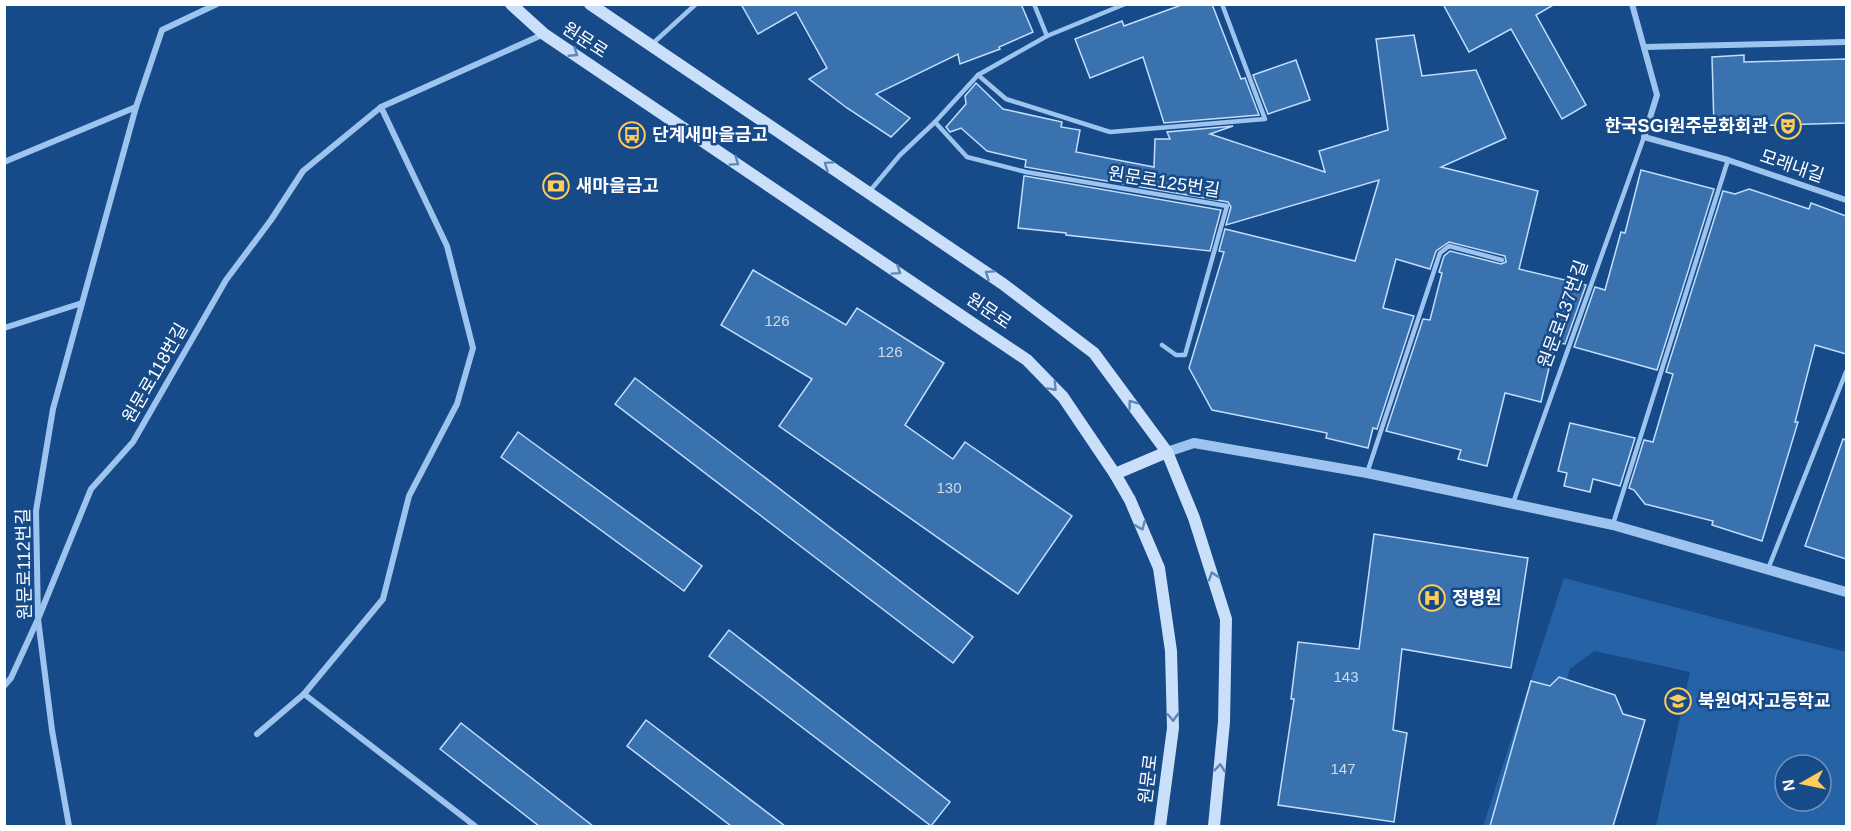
<svg xmlns="http://www.w3.org/2000/svg" width="1851" height="831" font-family="Helvetica,'Noto Sans KR',sans-serif">
  <style>
    .green { fill: #2562a6; fill-rule: evenodd }
    .building { fill: #3a72b0; stroke: #c3ddfa; stroke-width: 1.5 }
    .lines { fill: none; stroke-linecap: round; stroke-linejoin: round }
    .service { stroke: #9dc4ee; stroke-width: 4.5 }
    .minor { stroke: #9dc4ee; stroke-width: 6 }
    .tertiary { stroke: #9dc4ee; stroke-width: 10 }
    .secondary { stroke: #cae0fa; stroke-width: 12 }
    .oneway { stroke: #5e86b6 }
    .labels { text-anchor: middle; stroke-width: 5; stroke-linejoin: round; paint-order: stroke }
    .number-label { font-size: 15px; fill: #cedceb }
    .street-label { font-size: 18px; fill: #fff; stroke: #164a88 }
    .poi-label { font-size: 18px; font-weight: bold; fill: #fff; stroke: #164a88; text-anchor: start }
  </style>
  <rect width="100%" height="100%" fill="#164a88"/>
  <path class="green" d="M 1564,578 L 1846,652 L 1846,826 L 1656,826 L 1690,672 L 1594,651 L 1570,669 L 1525,826 L 1483,826 ZM 1785,765 L 1821,765 L 1821,801 L 1785,801 Z"/>
  <g class="building">
    <path d="M 741,4 L 1021,4 L 1033,32 L 999,47 L 1000,49 L 960,64 L 958,54 L 876,94 L 910,118 L 891,137 L 847,108 L 809,79 L 827,68 L 796,12 L 758,34 Z"/>
    <path d="M 1184,4 L 1212,4 L 1241,79 L 1245,78 L 1259,115 L 1164,123 L 1143,57 L 1090,78 L 1075,39 L 1122,21 L 1124,26 Z"/>
    <path d="M 1443,4 L 1555,4 L 1536,15 L 1586,105 L 1562,119 L 1511,29 L 1469,52 Z"/>
    <path d="M 1414,35 L 1422,76 L 1476,70 L 1506,138 L 1441,167 L 1538,191 L 1519,269 L 1586,285 L 1565,344 L 1555,342 L 1541,402 L 1505,393 L 1487,466 L 1458,459 L 1461,450 L 1386,431 L 1423,319 L 1430,320 L 1442,273 L 1439,272 L 1444,256 L 1450,251 L 1501,264 L 1506,262 L 1505,256 L 1449,242 L 1436,251 L 1430,269 L 1396,259 L 1383,308 L 1414,316 L 1377,429 L 1373,428 L 1368,448 L 1326,438 L 1327,433 L 1212,410 L 1189,368 L 1224,252 L 1219,251 L 1225,229 L 1355,261 L 1379,180 L 1226,225 L 1231,207 L 1228,202 L 1025,167 L 1026,160 L 987,151 L 961,128 L 950,132 L 946,127 L 966,104 L 965,96 L 976,83 L 1003,109 L 1062,122 L 1061,127 L 1080,130 L 1076,152 L 1154,167 L 1155,139 L 1170,139 L 1167,132 L 1233,126 L 1210,134 L 1325,172 L 1319,151 L 1388,130 L 1376,39 Z"/>
    <path d="M 1744,55 L 1744,62 L 1846,59 L 1846,123 L 1714,127 L 1712,57 Z"/>
    <path d="M 1296,60 L 1310,100 L 1268,114 L 1253,75 Z"/>
    <path d="M 1641,170 L 1714,189 L 1657,370 L 1574,347 L 1595,287 L 1605,290 L 1621,232 L 1625,233 Z"/>
    <path d="M 1024,176 L 1025,176 L 1221,210 L 1210,251 L 1066,235 L 1066,233 L 1018,228 Z"/>
    <path d="M 1749,189 L 1809,209 L 1811,203 L 1846,216 L 1846,354 L 1815,345 L 1795,422 L 1798,422 L 1762,541 L 1712,525 L 1713,521 L 1645,504 L 1634,490 L 1629,488 L 1644,440 L 1653,442 L 1673,374 L 1666,372 L 1723,191 L 1735,194 Z"/>
    <path d="M 753,270 L 846,325 L 857,308 L 944,363 L 905,425 L 953,459 L 965,442 L 1072,516 L 1018,594 L 779,426 L 812,379 L 721,325 Z"/>
    <path d="M 635,378 L 973,637 L 953,663 L 615,404 Z"/>
    <path d="M 1570,423 L 1635,438 L 1620,486 L 1593,479 L 1590,492 L 1564,486 L 1567,473 L 1558,471 Z"/>
    <path d="M 518,432 L 702,566 L 684,591 L 501,457 Z"/>
    <path d="M 1843,439 L 1846,440 L 1846,559 L 1805,546 Z"/>
    <path d="M 1374,534 L 1528,558 L 1511,668 L 1402,649 L 1393,730 L 1407,733 L 1394,822 L 1278,805 L 1294,699 L 1291,699 L 1298,642 L 1359,649 Z"/>
    <path d="M 729,630 L 950,802 L 931,826 L 709,656 Z"/>
    <path d="M 1559,677 L 1615,695 L 1623,714 L 1645,720 L 1613,826 L 1490,826 L 1531,681 L 1550,686 Z"/>
    <path d="M 646,720 L 785,826 L 731,826 L 627,746 Z"/>
    <path d="M 461,723 L 593,826 L 539,826 L 440,749 Z"/>
  </g>
  <g class="lines">
    <g class="service">
      <path d="M 1034,4 L 1047,36"/>
      <path d="M 651,45 L 696,4"/>
      <path d="M 978,75 L 1006,99 L 1110,132 L 1265,119 L 1222,4"/>
      <path d="M 935,122 L 967,157 L 1026,172 L 1227,206 L 1185,355 L 1176,355 L 1162,345"/>
      <path d="M 869,192 L 900,155 L 935,122 L 978,75 L 1047,36 L 1125,4"/>
      <path d="M 1367,473 L 1440,253 L 1449,246 L 1502,260"/>
      <path d="M 1513,503 L 1644,137"/>
      <path d="M 1613,524 L 1728,160"/>
      <path d="M 1768,569 L 1846,372"/>
    </g>
    <g class="minor">
      <path d="M 1632,4 L 1657,95 L 1644,137 L 1728,160 L 1846,200"/>
      <path d="M 1644,47 L 1846,42"/>
      <path d="M 4,162 L 136,107"/>
      <path d="M 4,328 L 82,303"/>
      <path d="M 4,686 L 11,678 L 38,619 L 91,489 L 133,442 L 226,280 L 271,220 L 303,171 L 381,107 L 544,34"/>
      <path d="M 304,694 L 475,826"/>
      <path d="M 257,734 L 304,694 L 383,599 L 409,496 L 457,404 L 473,348 L 447,246 L 381,107"/>
      <path d="M 69,826 L 52,730 L 38,619 L 36,511 L 53,409 L 136,107 L 162,30 L 217,4"/>
    </g>
    <path class="tertiary" d="M 1167,452 L 1194,443 L 1367,473 L 1613,525 L 1846,592"/>
    <g class="secondary">
      <path d="M 511,4 L 544,34 L 1027,360 L 1063,397 L 1115,474 L 1130,500 L 1159,568 L 1171,651 L 1173,728 L 1160,826"/>
      <path d="M 590,4 L 1003,284 L 1094,353 L 1167,452 L 1194,518 L 1226,619 L 1224,722 L 1214,826"/>
      <path d="M 1115,474 L 1167,452"/>
    </g>
  </g>
  <defs><path id="oneway-chevron" d="M-2-3.5L2.5 0L-2 3.5" fill="none" stroke-width="1.6" stroke-linecap="round" stroke-linejoin="round" transform="scale(1.5)"/></defs>
  <g class="oneway">
    <use href="#oneway-chevron" transform="translate(574 53) rotate(33)"/>
    <use href="#oneway-chevron" transform="translate(735 162) rotate(34)"/>
    <use href="#oneway-chevron" transform="translate(828 165) rotate(-146)"/>
    <use href="#oneway-chevron" transform="translate(897 271) rotate(34)"/>
    <use href="#oneway-chevron" transform="translate(989 274) rotate(-146)"/>
    <use href="#oneway-chevron" transform="translate(1053 387) rotate(47)"/>
    <use href="#oneway-chevron" transform="translate(1132 404) rotate(-126)"/>
    <use href="#oneway-chevron" transform="translate(1141 526) rotate(67)"/>
    <use href="#oneway-chevron" transform="translate(1213 576) rotate(-108)"/>
    <use href="#oneway-chevron" transform="translate(1173 717) rotate(88)"/>
    <use href="#oneway-chevron" transform="translate(1220 768) rotate(-84)"/>
  </g>
  <defs>
    <g id="theatre-ring" transform="scale(1.35)"><circle r="9.5" fill="#164a88" stroke="#ffcb5a" stroke-width="1.5"/><path d="M-5-5.5Q0-4 5-5.5V0Q5 5 0 6Q-5 5-5 0ZM-3.3-2.5H-1v1.5H-3.3ZM1-2.5H3.3v1.5H1ZM-2.8 1Q0 5.5 2.8 1Z" fill="#ffcb5a"/></g>
    <g id="bus-ring" transform="scale(1.35)"><circle r="9.5" fill="#164a88" stroke="#ffcb5a" stroke-width="1.5"/><path d="M-5-6H5V4H4V6H2V4H-2V6H-4V4H-5ZM-3.5-4V0h7V-4ZM-3.5 1.2v1.5H-2V1.2ZM2 1.2v1.5H3.5V1.2Z" fill="#ffcb5a"/></g>
    <g id="bank-ring" transform="scale(1.35)"><circle r="9.5" fill="#164a88" stroke="#ffcb5a" stroke-width="1.5"/><path d="M-6-4H6V4H-6ZM0-2.3a2.3 2.3 0 1 0 0 4.6a2.3 2.3 0 1 0 0-4.6Z" fill="#ffcb5a"/></g>
    <g id="hospital-ring" transform="scale(1.35)"><circle r="9.5" fill="#164a88" stroke="#ffcb5a" stroke-width="1.5"/><path d="M-5-5h3v3.5h4V-5h3V5h-3V1.5h-4V5h-3Z" fill="#ffcb5a"/></g>
    <g id="school-ring" transform="scale(1.35)"><circle r="9.5" fill="#164a88" stroke="#ffcb5a" stroke-width="1.5"/><path d="M0-5L7-2L0 1L-7-2ZM-4 1L0 2.5L4 1V4Q0 6-4 4Z" fill="#ffcb5a"/></g>
  </defs>
  <g fill-rule="evenodd">
    <use href="#theatre-ring" x="1788" y="126"/>
    <use href="#bus-ring" x="632" y="135"/>
    <use href="#bank-ring" x="556" y="186"/>
    <use href="#hospital-ring" x="1432" y="598"/>
    <use href="#school-ring" x="1678" y="701"/>
  </g>
  <g class="labels">
    <g class="number-label">
      <text x="777" y="326">126</text>
      <text x="890" y="357">126</text>
      <text x="949" y="493">130</text>
      <text x="1346" y="682">143</text>
      <text x="1343" y="774">147</text>
    </g>
    <g class="street-label">
      <text transform="translate(585 40) rotate(33)" y="6">원문로</text>
      <text transform="translate(1792 166) rotate(19)" y="6">모래내길</text>
      <text transform="translate(1164 182) rotate(9)" y="6">원문로125번길</text>
      <text transform="translate(989 311) rotate(34)" y="6">원문로</text>
      <text transform="translate(1563 314) rotate(-70)" y="6">원문로137번길</text>
      <text transform="translate(155 373) rotate(-60)" y="6">원문로118번길</text>
      <text transform="translate(24 564) rotate(-91)" y="6">원문로112번길</text>
      <text transform="translate(1148 779) rotate(-83)" y="6">원문로</text>
    </g>
    <g class="poi-label">
      <text x="1768" y="132" text-anchor="end">한국SGI원주문화회관</text>
      <text x="652" y="141">단계새마을금고</text>
      <text x="576" y="192">새마을금고</text>
      <text x="1452" y="604">정병원</text>
      <text x="1698" y="707">북원여자고등학교</text>
    </g>
  </g>
  <rect width="1851" height="831" fill="none" stroke="#ffffff" stroke-width="12"/>
  <g transform="translate(1803 783) rotate(261)"><circle r="28" fill="#164a88" stroke="#7392b8" stroke-width="1.5"/>
  <path d="M0-4.5L10 22L0 15L-10 22Z" fill="#ffcb5a"/>
  <text y="-9" font-size="16" font-weight="bold" text-anchor="middle" fill="#ffffff">N</text>
  </g>
</svg>
